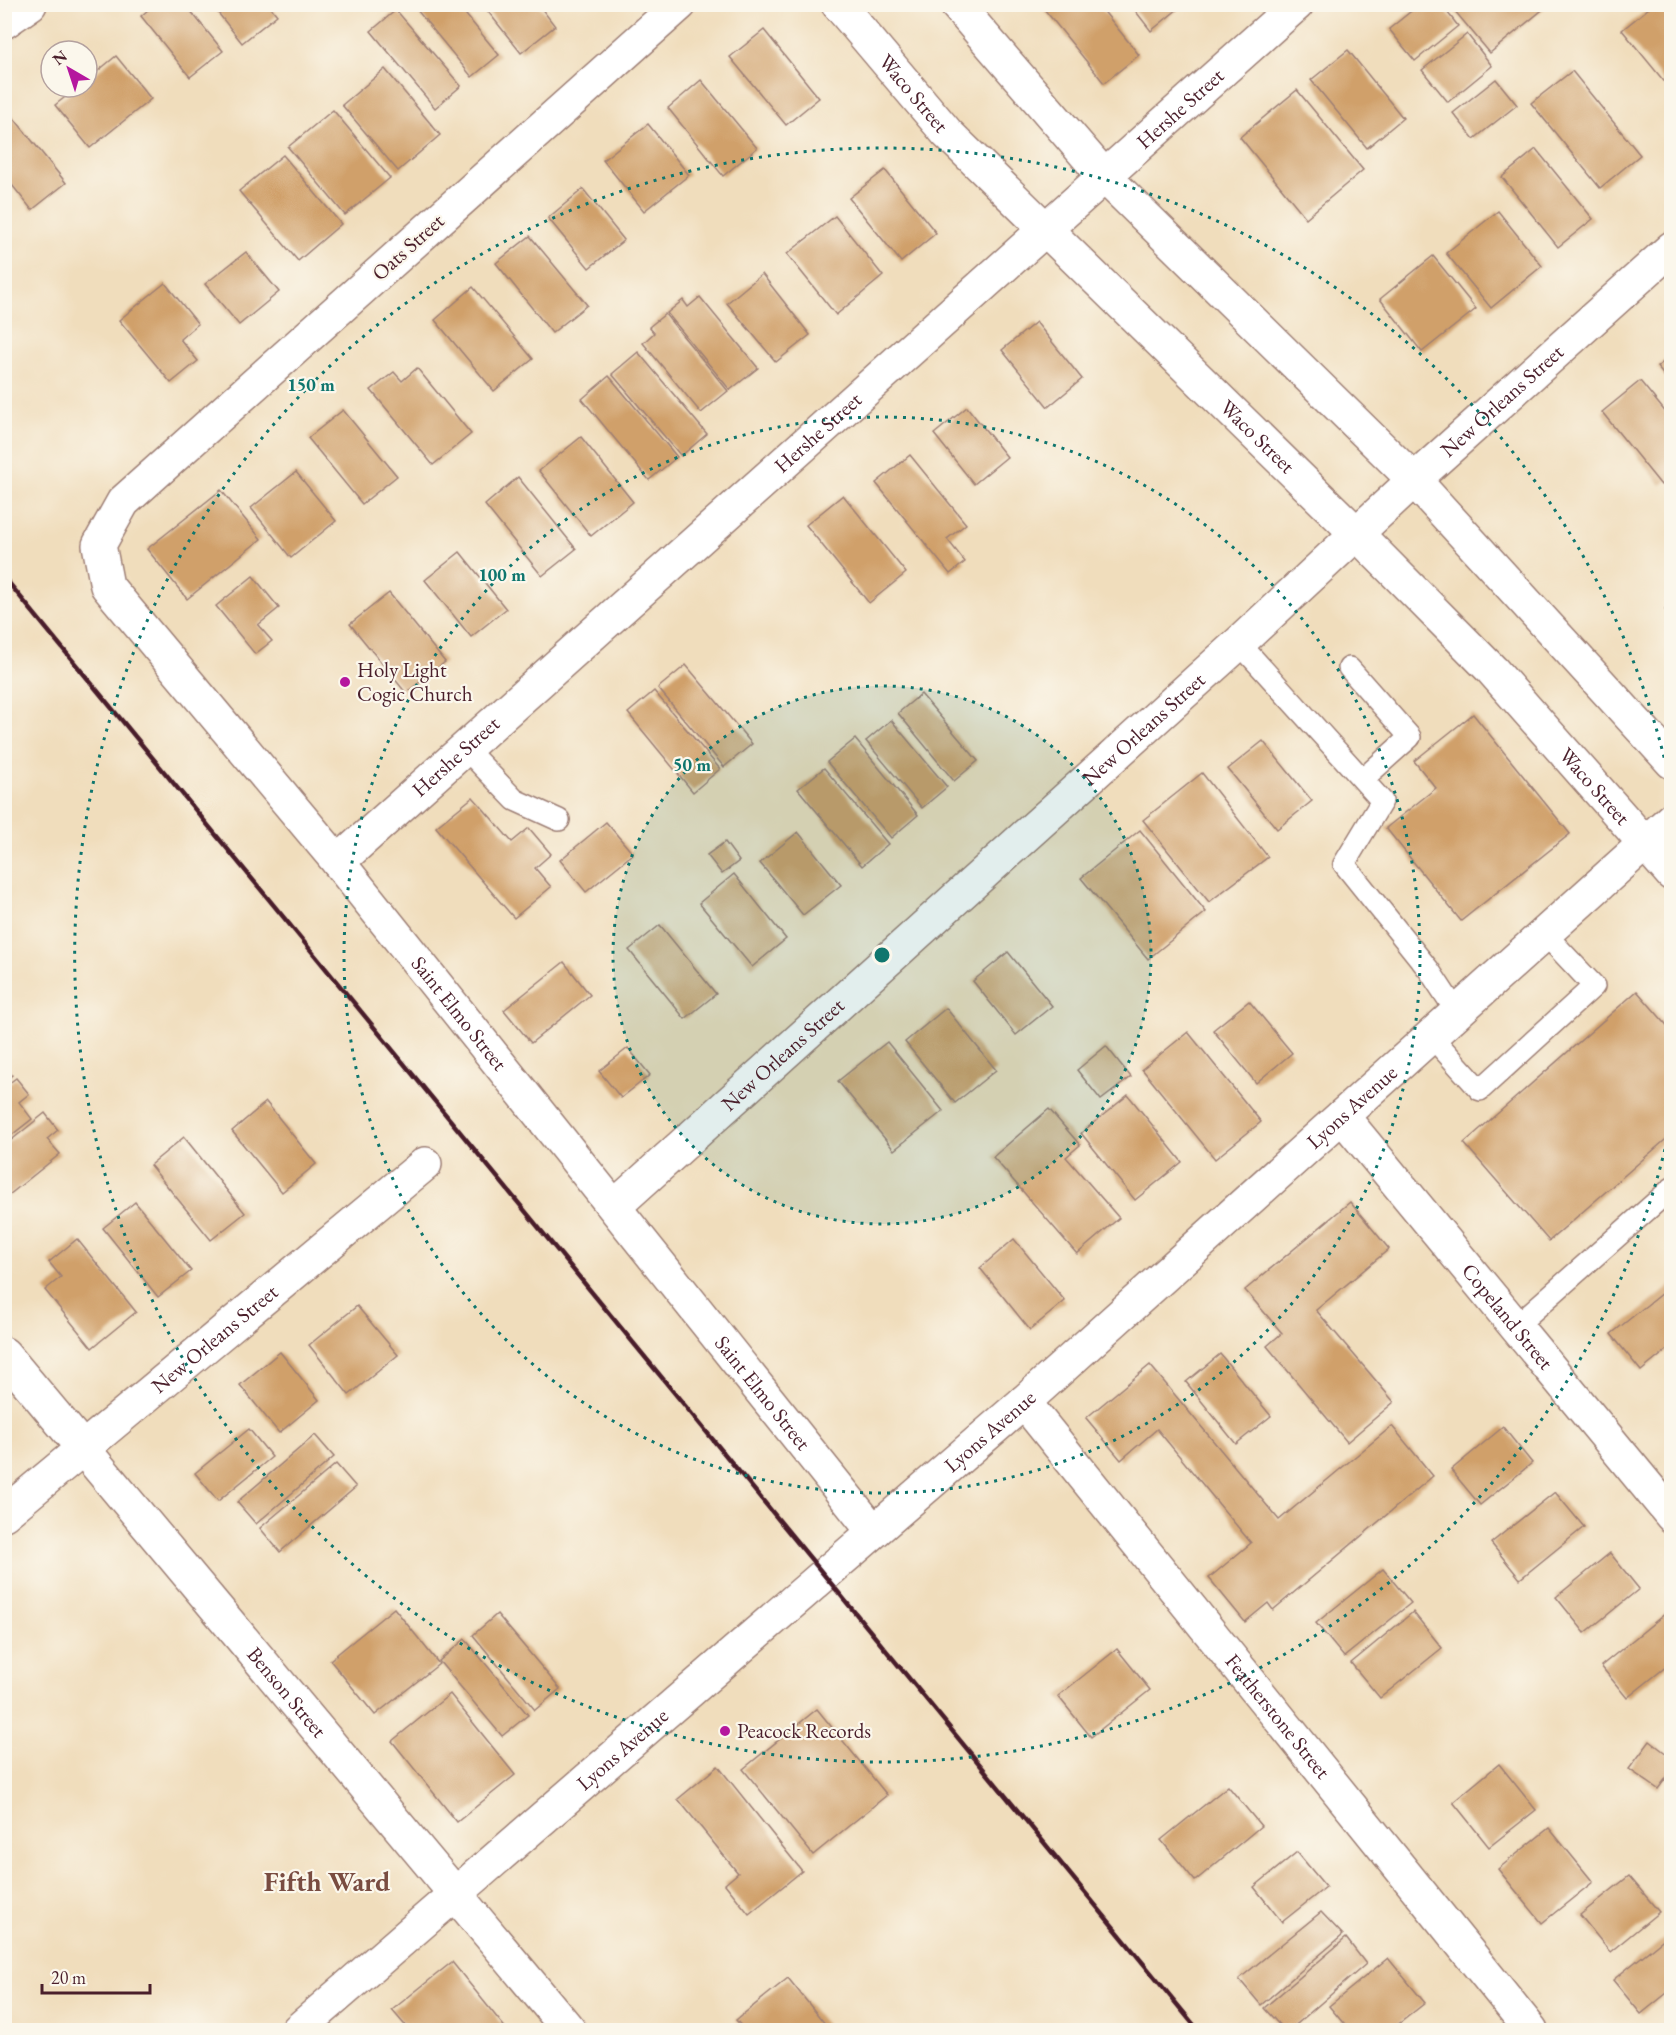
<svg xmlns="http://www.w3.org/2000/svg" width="1676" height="2035" font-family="'EB Garamond',serif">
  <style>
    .building { fill: #d0a06b }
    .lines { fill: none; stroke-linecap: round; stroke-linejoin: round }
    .lane-casing { stroke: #9d7e74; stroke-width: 24 }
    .street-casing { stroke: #9d7e74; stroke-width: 36 }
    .secondary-casing { stroke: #9d7e74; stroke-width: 36 }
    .lane { stroke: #fff; stroke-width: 21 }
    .street { stroke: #fff; stroke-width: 33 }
    .secondary { stroke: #fff; stroke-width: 33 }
    .rail { stroke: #4a1f2b; stroke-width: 4.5 }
    .ring { fill: none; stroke: #0f766e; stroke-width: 3; stroke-dasharray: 3 6 }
    .poi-dot { fill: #b5179e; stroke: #fbf7ec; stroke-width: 2 }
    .labels { text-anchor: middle; stroke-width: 4.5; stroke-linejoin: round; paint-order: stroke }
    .street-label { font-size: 21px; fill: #4a1f2b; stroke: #fbf7ec }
    .poi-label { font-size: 21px; fill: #4a1f2b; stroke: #fbf7ec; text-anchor: start }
    .district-label { font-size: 27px; font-weight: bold; fill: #794c41; stroke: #fbf7ec }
    .centre { fill: #0f766e; stroke: #fbf7ec; stroke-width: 3 }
    .ring-label { font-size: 18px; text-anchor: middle; font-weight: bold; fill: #0f766e; stroke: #fbf7ec; stroke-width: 4.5; stroke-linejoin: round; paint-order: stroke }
  </style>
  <rect width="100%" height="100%" fill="#fbf7ec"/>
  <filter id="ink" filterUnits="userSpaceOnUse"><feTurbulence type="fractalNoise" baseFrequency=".0167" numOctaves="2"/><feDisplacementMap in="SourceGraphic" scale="12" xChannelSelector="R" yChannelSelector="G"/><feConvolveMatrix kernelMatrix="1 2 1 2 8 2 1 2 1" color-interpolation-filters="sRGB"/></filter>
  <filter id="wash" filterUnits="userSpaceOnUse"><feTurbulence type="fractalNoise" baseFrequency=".008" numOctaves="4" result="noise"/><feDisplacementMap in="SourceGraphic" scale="24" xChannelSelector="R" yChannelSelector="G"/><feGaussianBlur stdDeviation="1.35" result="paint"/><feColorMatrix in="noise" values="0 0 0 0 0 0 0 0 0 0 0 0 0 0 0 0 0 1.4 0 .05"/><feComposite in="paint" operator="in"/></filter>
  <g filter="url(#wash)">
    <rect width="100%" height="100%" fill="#f0ddbc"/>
    <g id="blocks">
      <g class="building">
        <path d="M 155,4 L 185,4 L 223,51 L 190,77 L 141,16 Z"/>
        <path d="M 211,4 L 268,4 L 277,15 L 242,43 Z"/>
        <path d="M 412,4 L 457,4 L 499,55 L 472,77 Z"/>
        <path d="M 482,4 L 538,4 L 555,26 L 521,53 Z"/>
        <path d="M 1040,4 L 1098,4 L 1139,55 L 1104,83 Z"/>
        <path d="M 1130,4 L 1184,4 L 1151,31 Z"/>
        <path d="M 1420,4 L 1441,4 L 1458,26 L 1415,61 L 1389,29 Z"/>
        <path d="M 1449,4 L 1546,4 L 1547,6 L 1490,53 Z"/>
        <path d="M 1654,4 L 1672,7 L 1672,91 L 1622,30 Z"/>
        <path d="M 396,10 L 461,86 L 435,108 L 371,31 Z"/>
        <path d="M 764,30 L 819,98 L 786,125 L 730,57 Z"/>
        <path d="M 1467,34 L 1492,66 L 1448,102 L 1422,70 Z"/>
        <path d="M 1348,50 L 1403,118 L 1367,148 L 1311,80 Z"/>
        <path d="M 116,56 L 151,99 L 90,148 L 55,105 L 78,87 L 87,87 L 87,80 Z"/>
        <path d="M 385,69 L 440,135 L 398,171 L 342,105 Z"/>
        <path d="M 1572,71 L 1640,155 L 1600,188 L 1531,103 Z"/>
        <path d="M 1496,79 L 1517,105 L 1474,139 L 1453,113 Z"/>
        <path d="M 701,80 L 757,148 L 723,176 L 668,108 Z"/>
        <path d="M 1297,90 L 1363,170 L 1306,218 L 1240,137 Z"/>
        <path d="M 333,110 L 390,178 L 345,215 L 288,147 Z"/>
        <path d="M 9,112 L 66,183 L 32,210 L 4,175 L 4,116 Z"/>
        <path d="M 648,124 L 689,175 L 644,211 L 603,160 Z"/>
        <path d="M 1536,149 L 1593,219 L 1558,247 L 1502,177 Z"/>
        <path d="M 283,155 L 341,224 L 298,261 L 239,191 Z"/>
        <path d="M 885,170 L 936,233 L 901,262 L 849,198 Z"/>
        <path d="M 583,189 L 624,240 L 589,268 L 548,218 Z"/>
        <path d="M 1498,211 L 1542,266 L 1491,308 L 1446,253 Z"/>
        <path d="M 835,216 L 883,276 L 836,315 L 787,254 Z"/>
        <path d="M 530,236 L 587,305 L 552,333 L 496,263 Z"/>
        <path d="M 246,252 L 279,292 L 239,325 L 205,284 Z"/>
        <path d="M 1433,256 L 1476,309 L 1422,352 L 1380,299 Z"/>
        <path d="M 762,274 L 810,335 L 776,362 L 727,303 Z"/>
        <path d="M 165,283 L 198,324 L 180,339 L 198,361 L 171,383 L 119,320 Z"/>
        <path d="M 473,287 L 533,359 L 494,391 L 435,320 Z"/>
        <path d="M 700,297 L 758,368 L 730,390 L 667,313 L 683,300 L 688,307 Z"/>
        <path d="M 665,314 L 728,391 L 701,413 L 643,343 L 654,333 L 649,327 Z"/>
        <path d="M 1036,322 L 1082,379 L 1048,407 L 1002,350 Z"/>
        <path d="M 638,352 L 707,434 L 681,456 L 612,374 Z"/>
        <path d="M 1672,355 L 1672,385 L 1657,367 Z"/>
        <path d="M 417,368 L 471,434 L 433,465 L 371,390 L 394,372 L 402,381 Z"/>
        <path d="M 609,376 L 677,457 L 649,480 L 582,399 Z"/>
        <path d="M 1640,381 L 1672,420 L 1672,477 L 1661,485 L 1602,412 Z"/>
        <path d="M 967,407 L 1007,457 L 974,484 L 934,434 Z"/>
        <path d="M 343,410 L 397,476 L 362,504 L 308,438 Z"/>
        <path d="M 581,437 L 633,502 L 591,536 L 539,471 Z"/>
        <path d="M 910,455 L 966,524 L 947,539 L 965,562 L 950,574 L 876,483 Z"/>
        <path d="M 296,472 L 336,521 L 291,558 L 251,508 Z"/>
        <path d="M 518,477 L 576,549 L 542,576 L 485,505 Z"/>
        <path d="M 221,490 L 261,539 L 187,599 L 147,549 Z"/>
        <path d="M 843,495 L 906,573 L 869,603 L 806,525 Z"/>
        <path d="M 460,552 L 506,609 L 471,637 L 425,580 Z"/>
        <path d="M 253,576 L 279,608 L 258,625 L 272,641 L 255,654 L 216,606 Z"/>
        <path d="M 389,593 L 445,662 L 406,693 L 350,624 Z"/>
        <path d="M 1672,605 L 1672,618 L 1665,610 Z"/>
        <path d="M 686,665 L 752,744 L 724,767 L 658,688 Z"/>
        <path d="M 654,691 L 720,769 L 693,792 L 628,713 Z"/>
        <path d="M 921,694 L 978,761 L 954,781 L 898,713 Z"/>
        <path d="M 1473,714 L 1570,834 L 1461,921 L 1386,828 L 1436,788 L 1414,761 Z"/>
        <path d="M 891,720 L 947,787 L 922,808 L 866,741 Z"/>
        <path d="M 855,739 L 918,815 L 891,838 L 827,762 Z"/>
        <path d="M 1263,741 L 1312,801 L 1277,829 L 1228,769 Z"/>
        <path d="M 824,768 L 888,844 L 862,866 L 798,789 Z"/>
        <path d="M 1202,773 L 1268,857 L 1209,902 L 1143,820 Z"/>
        <path d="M 473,797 L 512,842 L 529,828 L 551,854 L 535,868 L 551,887 L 514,918 L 436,827 Z"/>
        <path d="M 606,822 L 633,854 L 586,892 L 560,860 Z"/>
        <path d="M 1140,830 L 1206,912 L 1148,959 L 1081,878 Z"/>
        <path d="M 798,832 L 841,885 L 803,915 L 760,863 Z"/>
        <path d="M 725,842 L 739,861 L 722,874 L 707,855 Z"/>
        <path d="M 734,874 L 786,939 L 752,967 L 699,903 Z"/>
        <path d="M 660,925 L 716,994 L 685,1019 L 629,950 Z"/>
        <path d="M 1008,952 L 1052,1006 L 1016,1035 L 973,981 Z"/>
        <path d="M 564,962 L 590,995 L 531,1043 L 504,1010 Z"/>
        <path d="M 1637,991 L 1672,1031 L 1672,1134 L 1549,1241 L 1464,1143 Z"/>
        <path d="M 1249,1001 L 1292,1053 L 1256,1083 L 1213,1030 Z"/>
        <path d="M 946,1008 L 996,1070 L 955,1103 L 905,1042 Z"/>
        <path d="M 1188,1032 L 1261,1122 L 1215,1159 L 1142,1069 Z"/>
        <path d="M 887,1042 L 943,1111 L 894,1150 L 838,1081 Z"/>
        <path d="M 1106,1046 L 1131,1077 L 1101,1100 L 1077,1070 Z"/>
        <path d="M 628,1048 L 650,1075 L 621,1098 L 599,1071 Z"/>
        <path d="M 4,1065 L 12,1075 L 4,1081 Z"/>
        <path d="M 16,1078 L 29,1094 L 19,1102 L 32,1119 L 4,1141 L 4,1087 Z"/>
        <path d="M 1128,1095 L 1182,1162 L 1135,1200 L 1081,1133 Z"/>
        <path d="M 266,1102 L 316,1164 L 282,1192 L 232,1131 Z"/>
        <path d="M 1049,1109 L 1080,1145 L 1066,1157 L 1119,1218 L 1077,1254 L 993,1157 Z"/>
        <path d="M 45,1113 L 58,1130 L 47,1139 L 60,1154 L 4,1199 L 4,1146 Z"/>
        <path d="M 184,1137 L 245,1213 L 211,1240 L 150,1165 Z"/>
        <path d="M 135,1202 L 191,1271 L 158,1297 L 103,1228 Z"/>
        <path d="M 1350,1202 L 1389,1249 L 1316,1310 L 1394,1402 L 1347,1442 L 1267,1346 L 1282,1333 L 1245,1290 Z"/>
        <path d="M 77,1239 L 136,1312 L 92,1348 L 45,1290 L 61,1277 L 49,1262 Z"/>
        <path d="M 1014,1239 L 1065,1301 L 1030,1330 L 980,1268 Z"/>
        <path d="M 1672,1285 L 1672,1346 L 1641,1371 L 1611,1334 Z"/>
        <path d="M 357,1306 L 398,1355 L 349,1395 L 309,1345 Z"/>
        <path d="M 280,1352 L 319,1400 L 279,1433 L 240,1385 Z"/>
        <path d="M 1220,1354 L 1271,1416 L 1236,1444 L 1186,1382 Z"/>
        <path d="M 1150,1365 L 1279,1520 L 1392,1426 L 1433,1476 L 1273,1610 L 1268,1603 L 1245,1622 L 1209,1578 L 1251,1543 L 1157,1429 L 1121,1460 L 1086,1418 Z"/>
        <path d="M 1503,1427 L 1532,1463 L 1480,1505 L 1451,1470 Z"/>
        <path d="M 249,1429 L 272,1457 L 218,1501 L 195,1473 Z"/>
        <path d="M 315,1435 L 334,1457 L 256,1524 L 237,1502 Z"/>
        <path d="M 336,1464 L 356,1487 L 280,1552 L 260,1528 Z"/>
        <path d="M 1555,1492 L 1584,1527 L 1520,1579 L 1491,1543 Z"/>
        <path d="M 1610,1553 L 1639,1589 L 1585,1633 L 1556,1597 Z"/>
        <path d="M 1383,1569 L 1411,1603 L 1344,1657 L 1316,1623 Z"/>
        <path d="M 394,1608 L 439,1664 L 375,1715 L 330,1660 Z"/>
        <path d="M 1413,1612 L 1442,1648 L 1380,1698 L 1351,1663 Z"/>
        <path d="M 1666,1613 L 1672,1620 L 1672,1662 L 1627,1698 L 1601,1666 Z"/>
        <path d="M 497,1614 L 560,1689 L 535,1710 L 473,1635 Z"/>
        <path d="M 465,1639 L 528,1715 L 502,1736 L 439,1661 Z"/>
        <path d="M 1117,1649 L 1150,1690 L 1091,1737 L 1058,1696 Z"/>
        <path d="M 450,1694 L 515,1775 L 457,1822 L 392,1741 Z"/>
        <path d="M 817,1709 L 887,1795 L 813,1855 L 743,1769 Z"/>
        <path d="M 1650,1741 L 1672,1758 L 1672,1770 L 1658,1789 L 1629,1769 Z"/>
        <path d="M 1499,1764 L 1536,1810 L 1489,1847 L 1453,1802 Z"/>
        <path d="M 718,1766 L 802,1871 L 749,1914 L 725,1884 L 738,1873 L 678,1799 Z"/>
        <path d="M 1228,1786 L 1261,1826 L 1195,1881 L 1161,1840 Z"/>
        <path d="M 1549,1828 L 1593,1882 L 1542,1923 L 1498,1869 Z"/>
        <path d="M 1297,1852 L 1326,1887 L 1282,1922 L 1254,1887 Z"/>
        <path d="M 1629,1876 L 1659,1912 L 1610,1952 L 1580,1915 Z"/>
        <path d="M 1321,1912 L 1343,1935 L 1261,2005 L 1239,1979 Z"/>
        <path d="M 1672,1932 L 1672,1989 L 1641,2014 L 1613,1980 Z"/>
        <path d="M 1346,1938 L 1366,1964 L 1290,2030 L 1284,2030 L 1264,2008 Z"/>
        <path d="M 1388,1958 L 1425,2003 L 1391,2030 L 1349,2030 L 1329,2006 Z"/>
        <path d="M 452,1962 L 507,2030 L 409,2030 L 392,2010 Z"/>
        <path d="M 788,1978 L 830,2030 L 745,2030 L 736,2020 Z"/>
      </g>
    </g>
  </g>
  <g filter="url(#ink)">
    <use href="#blocks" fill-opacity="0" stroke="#9d7e74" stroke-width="1.5"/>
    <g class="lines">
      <g class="lane-casing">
        <g id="lane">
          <path d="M 1239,643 L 1382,801 L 1344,864 L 1429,970 L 1456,1011"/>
          <path d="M 1349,668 L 1410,737 L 1363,779"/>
          <path d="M 465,748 L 515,800 L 559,820"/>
          <path d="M 1431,1036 L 1480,1090 L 1594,986 L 1545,934"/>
          <path d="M 1517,1325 L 1672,1188"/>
        </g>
      </g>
      <g class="street-casing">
        <g id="street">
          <path id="s1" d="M 680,4 L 123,502 L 99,545 L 107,586 L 338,862 L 873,1531"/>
          <path d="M 4,22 L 30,4"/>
          <path id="s2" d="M 338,862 L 1297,4"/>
          <path id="s3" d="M 1342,1116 L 1672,1516"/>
          <path id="s4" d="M 615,1206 L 1239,643 L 1414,480 L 1672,248"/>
          <path id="s5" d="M 1024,1402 L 1531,2030"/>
          <path id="s6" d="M 4,1514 L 425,1164"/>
        </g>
      </g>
      <g class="secondary-casing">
        <g id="secondary">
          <path id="s7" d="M 838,4 L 947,133 L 1356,533 L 1492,670 L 1672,874"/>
          <path d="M 956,4 L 1105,177 L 1414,480 L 1672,762"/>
          <path id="s8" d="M 4,1354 L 569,2030"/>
          <path id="s9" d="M 298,2030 L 1024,1402 L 1672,819"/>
        </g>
      </g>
      <use href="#lane" class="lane"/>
      <use href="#street" class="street"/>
      <use href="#secondary" class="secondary"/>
      <path class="rail" d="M 4,577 L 1198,2030"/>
    </g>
  </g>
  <circle cx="882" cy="955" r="269" fill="#0f766e" fill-opacity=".12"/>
  <g class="ring">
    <circle cx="882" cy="955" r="269"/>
    <circle cx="882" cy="955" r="538"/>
    <path d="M1671 1123A807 807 0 1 1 1671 787"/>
  </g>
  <g class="poi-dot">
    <circle cx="345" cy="682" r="6"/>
    <circle cx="725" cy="1731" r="6"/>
  </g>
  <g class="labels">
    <g class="street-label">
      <text dy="7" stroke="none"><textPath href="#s7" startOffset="117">Waco Street</textPath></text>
      <text dy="7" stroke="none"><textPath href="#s2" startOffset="1130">Hershe Street</textPath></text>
      <text transform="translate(408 247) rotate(-42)" y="7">Oats Street</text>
      <text dy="7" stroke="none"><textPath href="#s4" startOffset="1198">New Orleans Street</textPath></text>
      <text dy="7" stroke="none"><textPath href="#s2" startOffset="644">Hershe Street</textPath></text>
      <text dy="7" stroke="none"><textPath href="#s7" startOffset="603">Waco Street</textPath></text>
      <text dy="7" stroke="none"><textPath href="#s4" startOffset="712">New Orleans Street</textPath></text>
      <text dy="7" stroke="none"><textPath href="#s2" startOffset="158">Hershe Street</textPath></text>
      <text dy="7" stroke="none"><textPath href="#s7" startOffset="1089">Waco Street</textPath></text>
      <text dy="7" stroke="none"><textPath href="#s1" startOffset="1392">Saint Elmo Street</textPath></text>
      <text dy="7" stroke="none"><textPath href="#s4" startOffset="226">New Orleans Street</textPath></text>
      <text dy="7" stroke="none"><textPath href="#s9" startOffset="1401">Lyons Avenue</textPath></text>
      <text dy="7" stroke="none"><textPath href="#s3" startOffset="260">Copeland Street</textPath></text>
      <text dy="7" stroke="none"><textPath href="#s6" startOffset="274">New Orleans Street</textPath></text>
      <text dy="7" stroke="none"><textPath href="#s1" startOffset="1878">Saint Elmo Street</textPath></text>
      <text dy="7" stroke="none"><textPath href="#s9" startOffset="915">Lyons Avenue</textPath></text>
      <text dy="7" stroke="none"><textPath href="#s8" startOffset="441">Benson Street</textPath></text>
      <text dy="7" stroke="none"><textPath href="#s5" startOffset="404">Featherstone Street</textPath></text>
      <text dy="7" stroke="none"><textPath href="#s9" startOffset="429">Lyons Avenue</textPath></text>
    </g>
    <g class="poi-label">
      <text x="357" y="677">Holy Light<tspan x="357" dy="24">Cogic Church</tspan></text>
      <text x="737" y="1738">Peacock Records</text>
    </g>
    <g class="district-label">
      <text x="327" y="1891">Fifth Ward</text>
    </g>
  </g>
  <circle cx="882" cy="955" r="9" class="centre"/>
  <g class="ring-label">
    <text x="311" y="391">150 m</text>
    <text x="502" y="581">100 m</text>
    <text x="692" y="771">50 m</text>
  </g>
  <rect width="1676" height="2035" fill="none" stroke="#fbf7ec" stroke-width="24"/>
  <g transform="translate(69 69) rotate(321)"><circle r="28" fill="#fbf7ec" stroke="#b4a19f" stroke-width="1.5"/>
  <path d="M0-4.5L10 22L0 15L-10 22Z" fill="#b5179e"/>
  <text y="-9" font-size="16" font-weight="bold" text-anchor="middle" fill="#4a1f2b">N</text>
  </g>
  <path d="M42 1984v9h108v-9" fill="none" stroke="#4a1f2b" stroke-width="3"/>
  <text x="51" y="1984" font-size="18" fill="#4a1f2b" stroke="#fbf7ec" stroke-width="4.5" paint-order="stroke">20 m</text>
</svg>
